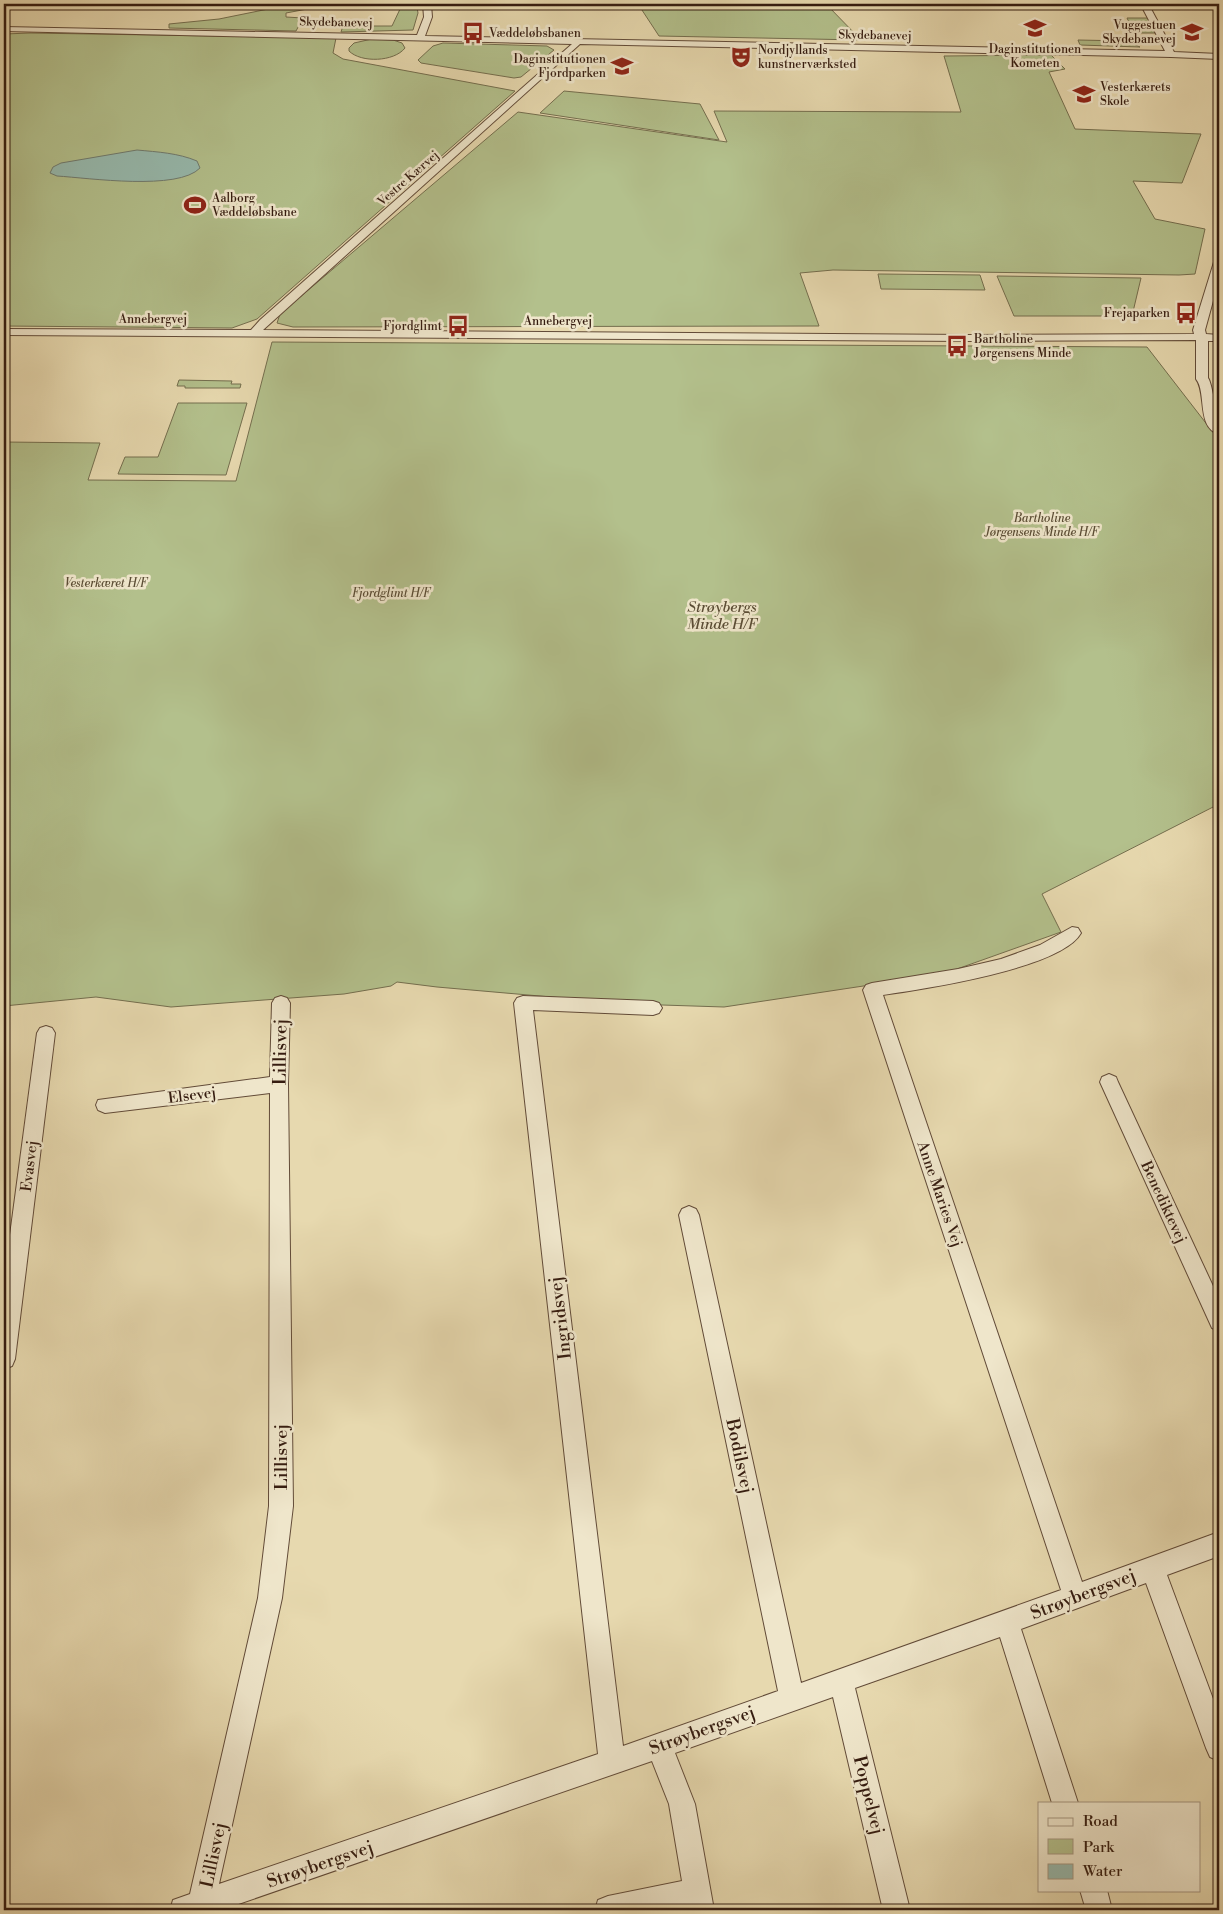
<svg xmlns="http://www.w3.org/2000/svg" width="1223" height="1914" font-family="'Libre Bodoni',serif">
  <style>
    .green { fill: #b3c08c; stroke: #746e4e }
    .water { fill: #97baae; stroke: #707b6f }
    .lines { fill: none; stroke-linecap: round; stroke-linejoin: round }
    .minor-casing { stroke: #624b38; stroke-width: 2 }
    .minor { fill: #efe6cb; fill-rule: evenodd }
    .labels { text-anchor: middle; stroke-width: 5; stroke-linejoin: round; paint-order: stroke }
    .far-street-label { font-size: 12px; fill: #351c10; stroke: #efe6cb }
    .far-poi-label { font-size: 12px; fill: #351c10; stroke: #efe6cb; text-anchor: start }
    .far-park-label { font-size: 12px; font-style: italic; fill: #5b4d35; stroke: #efe6cb }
    .park-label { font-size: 15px; font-style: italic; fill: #5b4d35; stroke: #efe6cb }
    .street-label { font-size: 15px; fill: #351c10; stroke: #efe6cb }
    .near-street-label { font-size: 18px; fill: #351c10; stroke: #efe6cb }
  </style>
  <rect width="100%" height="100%" fill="#e7d9af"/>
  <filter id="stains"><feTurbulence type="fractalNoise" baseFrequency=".004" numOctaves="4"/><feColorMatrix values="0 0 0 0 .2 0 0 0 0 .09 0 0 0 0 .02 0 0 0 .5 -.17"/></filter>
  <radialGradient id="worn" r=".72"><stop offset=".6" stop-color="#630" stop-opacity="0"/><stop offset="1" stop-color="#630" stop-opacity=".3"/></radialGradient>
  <g class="green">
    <path d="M 293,4 L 334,4 L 286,13 L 286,17 L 303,18 L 296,31 L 169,28 L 169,24 L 219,19 Z"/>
    <path d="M 413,4 L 417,7 L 418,13 L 413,30 L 341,32 L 343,26 L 392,26 L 401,7 Z"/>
    <path d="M 638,4 L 826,4 L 861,40 L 659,36 Z"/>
    <path d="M 1127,18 L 1148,18 L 1155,33 L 1134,33 Z"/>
    <path d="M 30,33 L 336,38 L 333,53 L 343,59 L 515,91 L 257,319 L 232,328 L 4,326 L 4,34 Z"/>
    <path d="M 372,39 L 393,40 L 402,43 L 405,48 C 394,62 361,63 349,51 L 349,48 L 354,43 Z"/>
    <path d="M 1078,40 L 1127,41 L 1140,47 L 1080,45 Z"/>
    <path d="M 443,43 L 547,46 L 554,50 L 521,77 L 514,78 L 421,63 L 418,60 L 433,46 Z"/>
    <path d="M 1051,55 L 1065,69 L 1049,72 L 1075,129 L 1201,134 L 1182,183 L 1133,181 L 1155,219 L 1205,229 L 1195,274 L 1179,275 L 833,270 L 800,273 L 819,326 L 293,327 L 277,323 L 280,314 L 518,112 L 727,142 L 714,111 L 961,112 L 944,56 Z"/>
    <path d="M 564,91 L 700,104 L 719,140 L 540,113 Z"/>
    <path d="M 878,274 L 980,275 L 985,290 L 881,289 Z"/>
    <path d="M 997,276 L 1141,278 L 1132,316 L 1014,316 Z"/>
    <path d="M 272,342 L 1147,347 L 1219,440 L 1219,804 L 1042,894 L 1061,932 L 943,974 L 724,1007 L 631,1004 L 437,987 L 397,982 L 391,986 L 344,994 L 171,1007 L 96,997 L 4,1006 L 4,442 L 100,443 L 88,480 L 236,481 Z"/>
    <path d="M 179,380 L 232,381 L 231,384 L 241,384 L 240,388 L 185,388 L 185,386 L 177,386 Z"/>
    <path d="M 178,403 L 247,403 L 226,475 L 118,474 L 125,457 L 158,457 Z"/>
  </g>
  <path class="water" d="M 137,150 C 158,152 178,153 197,161 L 200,168 C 178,191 89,178 57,176 L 50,173 L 53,167 L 61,163 Z"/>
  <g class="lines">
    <g class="minor-casing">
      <g id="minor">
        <path d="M 4,4 L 9,4 L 4,7 Z"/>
        <path d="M 423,4 L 431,4 L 432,17 L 425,36 L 1165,51 L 1142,7 L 1146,5 L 1150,7 L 1174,52 L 1219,54 L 1219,59 L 1171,57 L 580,44 L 263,330 L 970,335 L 1194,334 L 1193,330 L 1214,262 L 1219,259 L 1219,279 L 1205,330 L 1206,334 L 1219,335 L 1219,341 L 1208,341 L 1208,378 C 1212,382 1219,426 1219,434 C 1196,428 1207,392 1196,379 L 1196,340 L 970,341 L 4,335 L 4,329 L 251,330 L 260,320 L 572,44 L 4,31 L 4,27 L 417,35 L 424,17 Z"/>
        <path d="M 1072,927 L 1078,928 L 1081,933 C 1061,969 923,989 883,995 L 1082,1582 L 1219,1532 L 1219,1556 L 1167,1575 L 1219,1715 L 1219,1761 L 1210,1757 L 1206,1748 L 1146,1583 L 1021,1629 L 1078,1803 L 1052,1803 L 1000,1637 L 855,1688 L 910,1910 L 883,1910 L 833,1697 L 675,1753 L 695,1804 L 714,1910 L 688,1910 L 687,1907 L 673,1910 L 595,1910 L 598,1900 L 608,1896 L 682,1881 L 669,1804 L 652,1761 L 221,1910 L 170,1910 L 173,1900 L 190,1894 L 258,1598 L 269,1506 L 270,1093 L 105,1113 L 98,1110 L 96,1105 L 98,1100 L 270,1077 L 272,1003 L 275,998 L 281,996 L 287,998 L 290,1003 L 288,1084 L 293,1506 L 282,1598 L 219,1884 L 598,1754 L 514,1003 L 517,998 L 523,996 L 653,1001 L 659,1003 L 662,1008 L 659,1013 L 653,1015 L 533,1010 L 623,1746 L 778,1691 L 679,1215 L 682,1209 L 689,1206 L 696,1209 L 699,1215 L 801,1683 L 1061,1590 L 863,990 L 866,985 L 872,983 L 958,969 L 1001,959 L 1040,945 Z"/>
        <path d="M 46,1026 L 52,1028 L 55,1033 L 15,1359 L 12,1366 L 4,1369 L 4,1280 L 37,1033 L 40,1028 Z"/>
        <path d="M 1109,1074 L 1116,1077 L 1118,1082 L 1219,1299 L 1219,1331 L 1212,1328 L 1100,1082 L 1102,1077 Z"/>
        <path d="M 1080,1890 L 1107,1890 L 1112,1910 L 1086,1910 Z"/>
      </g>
    </g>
    <use href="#minor" class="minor"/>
  </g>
  <defs>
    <g id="school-bare" transform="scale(1.725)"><path d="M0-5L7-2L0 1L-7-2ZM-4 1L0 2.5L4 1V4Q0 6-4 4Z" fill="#8f2418" stroke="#efe6cb" stroke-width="2.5" paint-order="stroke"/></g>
    <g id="bus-bare" transform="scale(1.725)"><path d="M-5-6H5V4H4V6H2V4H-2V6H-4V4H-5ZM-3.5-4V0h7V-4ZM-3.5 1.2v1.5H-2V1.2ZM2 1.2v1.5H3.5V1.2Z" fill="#8f2418" stroke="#efe6cb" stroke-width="2.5" paint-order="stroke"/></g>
    <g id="theatre-bare" transform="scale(1.725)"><path d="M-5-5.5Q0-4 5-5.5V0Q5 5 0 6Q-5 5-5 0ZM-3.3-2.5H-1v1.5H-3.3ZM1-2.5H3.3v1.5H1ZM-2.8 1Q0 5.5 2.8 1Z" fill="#8f2418" stroke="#efe6cb" stroke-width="2.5" paint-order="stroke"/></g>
    <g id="stadium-bare" transform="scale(1.725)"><path d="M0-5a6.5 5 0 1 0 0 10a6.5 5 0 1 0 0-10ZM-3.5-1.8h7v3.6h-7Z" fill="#8f2418" stroke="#efe6cb" stroke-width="2.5" paint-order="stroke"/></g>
  </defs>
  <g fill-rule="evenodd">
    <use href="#school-bare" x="1035" y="28"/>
    <use href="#school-bare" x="1192" y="32"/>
    <use href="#bus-bare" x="473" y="33"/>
    <use href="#theatre-bare" x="741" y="57"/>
    <use href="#school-bare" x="622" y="66"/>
    <use href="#school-bare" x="1084" y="94"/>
    <use href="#stadium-bare" x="195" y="205"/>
    <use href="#bus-bare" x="1186" y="313"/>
    <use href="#bus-bare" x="458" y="326"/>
    <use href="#bus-bare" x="957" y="346"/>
  </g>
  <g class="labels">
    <g class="far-street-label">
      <text transform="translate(336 22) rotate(1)" y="4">Skydebanevej</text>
      <text transform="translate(875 35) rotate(1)" y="4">Skydebanevej</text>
      <text transform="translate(408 178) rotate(-41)" y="4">Vestre Kærvej</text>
      <text x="153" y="323">Annebergvej</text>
      <text x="558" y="325">Annebergvej</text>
    </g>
    <g class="far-poi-label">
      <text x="1176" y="29" text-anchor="end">Vuggestuen<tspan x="1176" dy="14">Skydebanevej</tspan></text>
      <text x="489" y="37">Væddeløbsbanen</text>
      <text x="1035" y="53" text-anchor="middle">Daginstitutionen<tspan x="1035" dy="14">Kometen</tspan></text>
      <text x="758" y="54">Nordjyllands<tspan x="758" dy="14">kunstnerværksted</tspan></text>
      <text x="606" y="63" text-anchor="end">Daginstitutionen<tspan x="606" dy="14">Fjordparken</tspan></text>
      <text x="1100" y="91">Vesterkærets<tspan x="1100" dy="14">Skole</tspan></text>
      <text x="212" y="202">Aalborg<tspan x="212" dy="14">Væddeløbsbane</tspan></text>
      <text x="1170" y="317" text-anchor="end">Frejaparken</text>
      <text x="442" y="330" text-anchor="end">Fjordglimt</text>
      <text x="974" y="343">Bartholine<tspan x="974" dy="14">Jørgensens Minde</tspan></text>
    </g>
    <g class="far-park-label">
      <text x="1042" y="522">Bartholine<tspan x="1042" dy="14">Jørgensens Minde H/F</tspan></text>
      <text x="106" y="587">Vesterkæret H/F</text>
      <text x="391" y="597">Fjordglimt H/F</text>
    </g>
    <g class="park-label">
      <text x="722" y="612">Strøybergs<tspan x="722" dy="17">Minde H/F</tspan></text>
    </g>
    <g class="street-label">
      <text transform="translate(192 1095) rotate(-7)" y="5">Elsevej</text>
      <text transform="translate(29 1166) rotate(-83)" y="5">Evasvej</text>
      <text transform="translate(940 1194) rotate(71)" y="5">Anne Maries Vej</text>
      <text transform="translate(1164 1202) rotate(65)" y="5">Benediktevej</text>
    </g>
    <g class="near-street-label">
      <text transform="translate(280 1052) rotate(-89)" y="6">Lillisvej</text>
      <text transform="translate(560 1318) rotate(-97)" y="6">Ingridsvej</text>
      <text transform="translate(740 1456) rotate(78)" y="6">Bodilsvej</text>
      <text transform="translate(281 1457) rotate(-90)" y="6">Lillisvej</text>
      <text transform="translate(1083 1594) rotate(-21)" y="6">Strøybergsvej</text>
      <text transform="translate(702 1730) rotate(-20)" y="6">Strøybergsvej</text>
      <text transform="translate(869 1795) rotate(76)" y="6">Poppelvej</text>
      <text transform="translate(213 1855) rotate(-78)" y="6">Lillisvej</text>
      <text transform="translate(320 1864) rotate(-19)" y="6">Strøybergsvej</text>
    </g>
  </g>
  <rect width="1223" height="1914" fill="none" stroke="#e7d9af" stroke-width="20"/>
  <rect x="5" y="5" width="1213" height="1904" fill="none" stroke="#351c10" stroke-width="2.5"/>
  <rect x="10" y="10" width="1203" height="1894" fill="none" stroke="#351c10"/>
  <rect x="1038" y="1802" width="162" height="90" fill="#efe6cb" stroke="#a59580"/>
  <rect x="1048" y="1818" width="25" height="8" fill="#efe6cb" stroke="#a59580"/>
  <text x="1083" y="1826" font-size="15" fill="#351c10">Road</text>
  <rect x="1048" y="1839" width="25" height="15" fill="#b3c08c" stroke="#a59580"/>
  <text x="1083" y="1852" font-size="15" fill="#351c10">Park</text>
  <rect x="1048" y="1864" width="25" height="15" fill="#97baae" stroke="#a59580"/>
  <text x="1083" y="1876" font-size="15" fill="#351c10">Water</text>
  <rect width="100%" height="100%" filter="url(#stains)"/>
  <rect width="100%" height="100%" fill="url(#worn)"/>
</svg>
